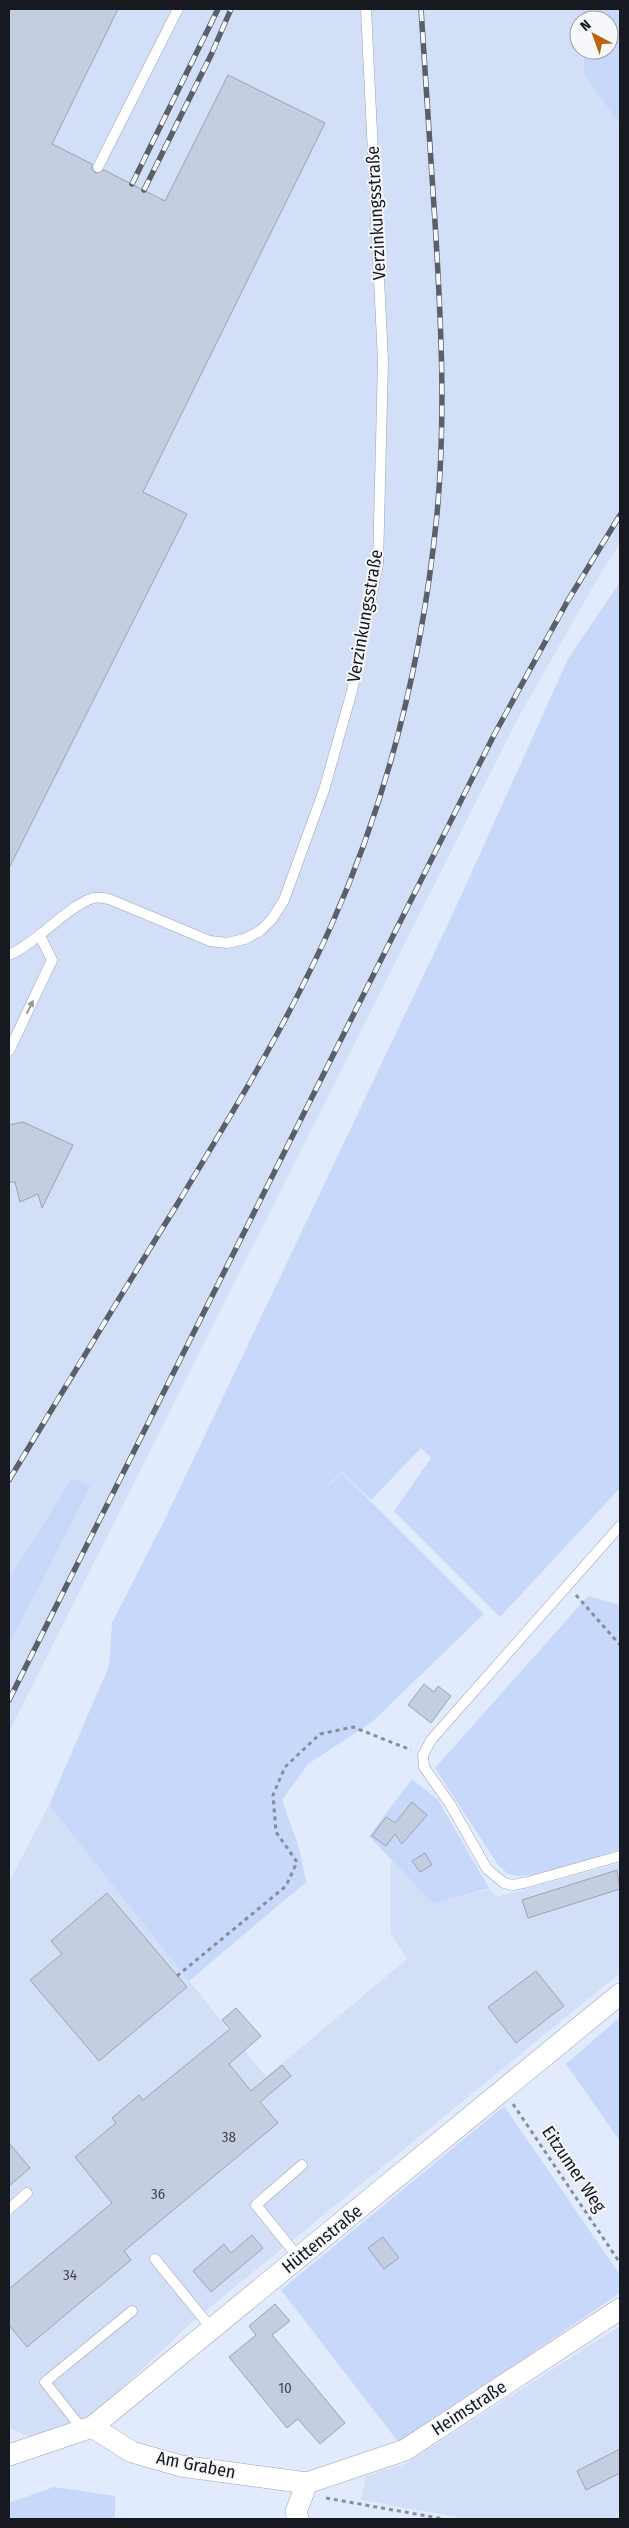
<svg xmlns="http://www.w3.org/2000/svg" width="629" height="2528" font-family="'Fira Sans Condensed',sans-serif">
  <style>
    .built { fill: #d2dff7; fill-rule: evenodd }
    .green { fill: #c7d8fb }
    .building { fill: #c5cee0; stroke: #9ba3b4 }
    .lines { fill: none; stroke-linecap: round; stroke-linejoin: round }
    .lane-casing { stroke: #9ba4b4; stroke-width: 11 }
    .street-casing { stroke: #9ba4b4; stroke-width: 22 }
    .path { stroke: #878d9a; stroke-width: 3; stroke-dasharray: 4 4; stroke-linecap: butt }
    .lane { stroke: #fff; stroke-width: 10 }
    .street { stroke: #fff; stroke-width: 21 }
    .rail-casing { stroke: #5a5f6a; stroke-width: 5.5 }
    .rail { stroke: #f6f8fb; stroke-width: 4; stroke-dasharray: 11; stroke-linecap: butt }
    .oneway { fill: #96989b }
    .labels { text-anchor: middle; stroke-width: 4; stroke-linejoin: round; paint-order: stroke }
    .number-label { font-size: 15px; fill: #424650 }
    .street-label { font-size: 18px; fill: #161920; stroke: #f6f8fb }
  </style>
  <rect width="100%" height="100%" fill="#e2ebfd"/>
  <g class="built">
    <path d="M 9,9 L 620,9 L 620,543 L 598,578 L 518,718 L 9,1732 L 9,1645 L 91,1487 L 71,1479 L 9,1578 ZM 579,20 L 609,20 L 609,50 L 579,50 Z"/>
    <path d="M 49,1805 L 266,2077 L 407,1959 L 391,1934 L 391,1860 L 433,1904 L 490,1889 L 497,1897 L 620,1863 L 620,1973 L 192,2322 L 82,2426 L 33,2438 L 9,2428 L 9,1882 Z"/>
    <path d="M 620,2326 L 620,2519 L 468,2519 L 361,2500 L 366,2476 L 405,2464 Z"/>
  </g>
  <g class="green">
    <path d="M 583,9 L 620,9 L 620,125 L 584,73 L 584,50 L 609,50 L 609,20 L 583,20 Z"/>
    <path d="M 620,582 L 620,1488 L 500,1617 L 394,1511 L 431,1458 L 421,1448 L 371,1500 L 342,1472 L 287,1524 L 342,1473 L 484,1614 L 372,1722 L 308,1764 L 282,1800 L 299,1848 L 306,1882 L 189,1981 L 49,1805 L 109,1666 L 112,1623 L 166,1517 L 455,909 L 568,659 Z"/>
    <path d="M 72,1478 L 91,1486 L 9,1645 L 9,1578 Z"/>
    <path d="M 588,1596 L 620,1605 L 620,1849 C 593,1858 546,1876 518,1876 C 510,1876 504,1871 498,1865 L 435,1768 Z"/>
    <path d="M 412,1779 L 438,1800 L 489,1888 L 433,1904 L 369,1836 Z"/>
    <path d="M 620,2017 L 620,2141 L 566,2064 Z"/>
    <path d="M 504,2106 L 620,2275 L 620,2293 L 399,2443 L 281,2290 Z"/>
    <path d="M 54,2487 L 115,2496 L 115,2519 L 9,2519 L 9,2503 Z"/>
  </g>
  <g class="building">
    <path d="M 9,9 L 118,9 L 52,144 L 92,164 L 92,170 L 95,173 L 104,170 L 165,201 L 228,75 L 325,123 L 143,492 L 187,514 L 9,868 Z"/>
    <path d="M 23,1122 L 73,1145 L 42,1208 L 38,1194 L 20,1202 L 15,1182 L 9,1182 L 9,1125 Z"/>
    <path d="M 424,1684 L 434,1692 L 438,1686 L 451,1696 L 431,1723 L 408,1705 Z"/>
    <path d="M 412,1802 L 427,1815 L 402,1844 L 395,1834 L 386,1846 L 372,1836 L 386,1817 L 395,1823 Z"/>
    <path d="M 425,1853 L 432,1865 L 420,1872 L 412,1861 Z"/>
    <path d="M 617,1870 L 620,1889 L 528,1918 L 522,1900 Z"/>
    <path d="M 107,1893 L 187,1987 L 99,2061 L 30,1980 L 62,1954 L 51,1941 Z"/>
    <path d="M 536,1971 L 564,2006 L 516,2043 L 488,2007 Z"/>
    <path d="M 236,2008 L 261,2036 L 229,2064 L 251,2091 L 282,2065 L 291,2076 L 260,2102 L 278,2123 L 124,2251 L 131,2260 L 27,2347 L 9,2325 L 9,2289 L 112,2203 L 75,2157 L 116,2123 L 112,2118 L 139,2095 L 143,2100 L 230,2029 L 222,2020 Z"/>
    <path d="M 9,2143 L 30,2168 L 9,2186 Z"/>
    <path d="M 252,2235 L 263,2248 L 211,2292 L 193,2271 L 224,2244 L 231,2253 Z"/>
    <path d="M 383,2237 L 399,2258 L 384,2269 L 368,2248 Z"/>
    <path d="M 275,2304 L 290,2321 L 272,2335 L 345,2423 L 320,2444 L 298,2419 L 287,2428 L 229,2357 L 256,2335 L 249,2326 Z"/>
    <path d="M 620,2449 L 620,2473 L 586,2490 L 577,2471 Z"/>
  </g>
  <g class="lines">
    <g class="lane-casing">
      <g id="lane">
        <path d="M 98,167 L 178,9"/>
        <path d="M 9,955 C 37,943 69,905 93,898 C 98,897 104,898 109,899 L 210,941 L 227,943 L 245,939 L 260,931 L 272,919 L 284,900 L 324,790 L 352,691 L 378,564 L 383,361 L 366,9"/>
        <path d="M 9,1051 L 52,960 L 40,936"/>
        <path d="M 620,1526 L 431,1740 L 423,1755 L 424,1767 L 450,1804 L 487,1869 L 504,1883 L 513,1885 L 528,1882 L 620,1856"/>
        <path d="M 9,2209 L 27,2193"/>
        <path d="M 299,2258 L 256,2205 L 302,2165"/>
        <path d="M 155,2259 L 212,2329"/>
        <path d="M 83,2430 L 45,2382 L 132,2311"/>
      </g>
    </g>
    <g class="street-casing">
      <g id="street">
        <path d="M 92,2427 L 132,2452 L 181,2466 L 307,2483 L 405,2450 L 620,2309"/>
        <path d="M 9,2455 L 92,2427 L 620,1994"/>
        <path d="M 298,2519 L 296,2512 L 307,2483"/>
      </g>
    </g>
    <g class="path">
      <path d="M 576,1595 L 620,1645"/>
      <path d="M 177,1976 L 286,1886 L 297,1862 L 276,1832 L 273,1795 L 285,1767 L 320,1734 L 353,1727 L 411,1750"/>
      <path d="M 513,2104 L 620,2263"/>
      <path d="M 326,2498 L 444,2519"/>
    </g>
    <use href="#lane" class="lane"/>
    <use href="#street" class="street"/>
    <g class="rail-casing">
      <g id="rail">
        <path d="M 132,184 L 218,9"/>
        <path d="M 144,190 L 211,55 L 231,9"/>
        <path d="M 9,1480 C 65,1387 121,1295 178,1203 C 232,1113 288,1023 331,926 C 389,796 423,656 437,514 C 446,417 441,319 435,222 C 430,151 426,80 421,9"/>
        <path d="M 9,1700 L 494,735 L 567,602 L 620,515"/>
      </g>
    </g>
    <use href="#rail" class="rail"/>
  </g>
  <defs><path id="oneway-solid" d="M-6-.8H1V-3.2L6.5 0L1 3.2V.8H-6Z" transform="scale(1.25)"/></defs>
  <use class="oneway" href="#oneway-solid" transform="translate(30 1007) rotate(-64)"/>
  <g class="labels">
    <g class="number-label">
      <text x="229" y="2142">38</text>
      <text x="158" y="2199">36</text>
      <text x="70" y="2280">34</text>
      <text x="285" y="2393">10</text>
    </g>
    <g class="street-label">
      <text transform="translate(376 213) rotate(-93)" y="6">Verzinkungsstraße</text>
      <text transform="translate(365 616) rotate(-80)" y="6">Verzinkungsstraße</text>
      <text transform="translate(574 2169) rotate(56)" y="6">Eitzumer Weg</text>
      <text transform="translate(322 2239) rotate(-39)" y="6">Hüttenstraße</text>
      <text transform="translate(469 2408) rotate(-33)" y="6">Heimstraße</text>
      <text transform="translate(196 2465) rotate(11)" y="6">Am Graben</text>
    </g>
  </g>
  <rect width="629" height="2528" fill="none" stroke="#161920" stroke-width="20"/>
  <g transform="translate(594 35) rotate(319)"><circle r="24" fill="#f6f8fb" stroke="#9c9fa3"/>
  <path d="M0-4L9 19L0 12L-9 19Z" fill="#be620e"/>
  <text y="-8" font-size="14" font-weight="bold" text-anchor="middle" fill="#161920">N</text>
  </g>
</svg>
